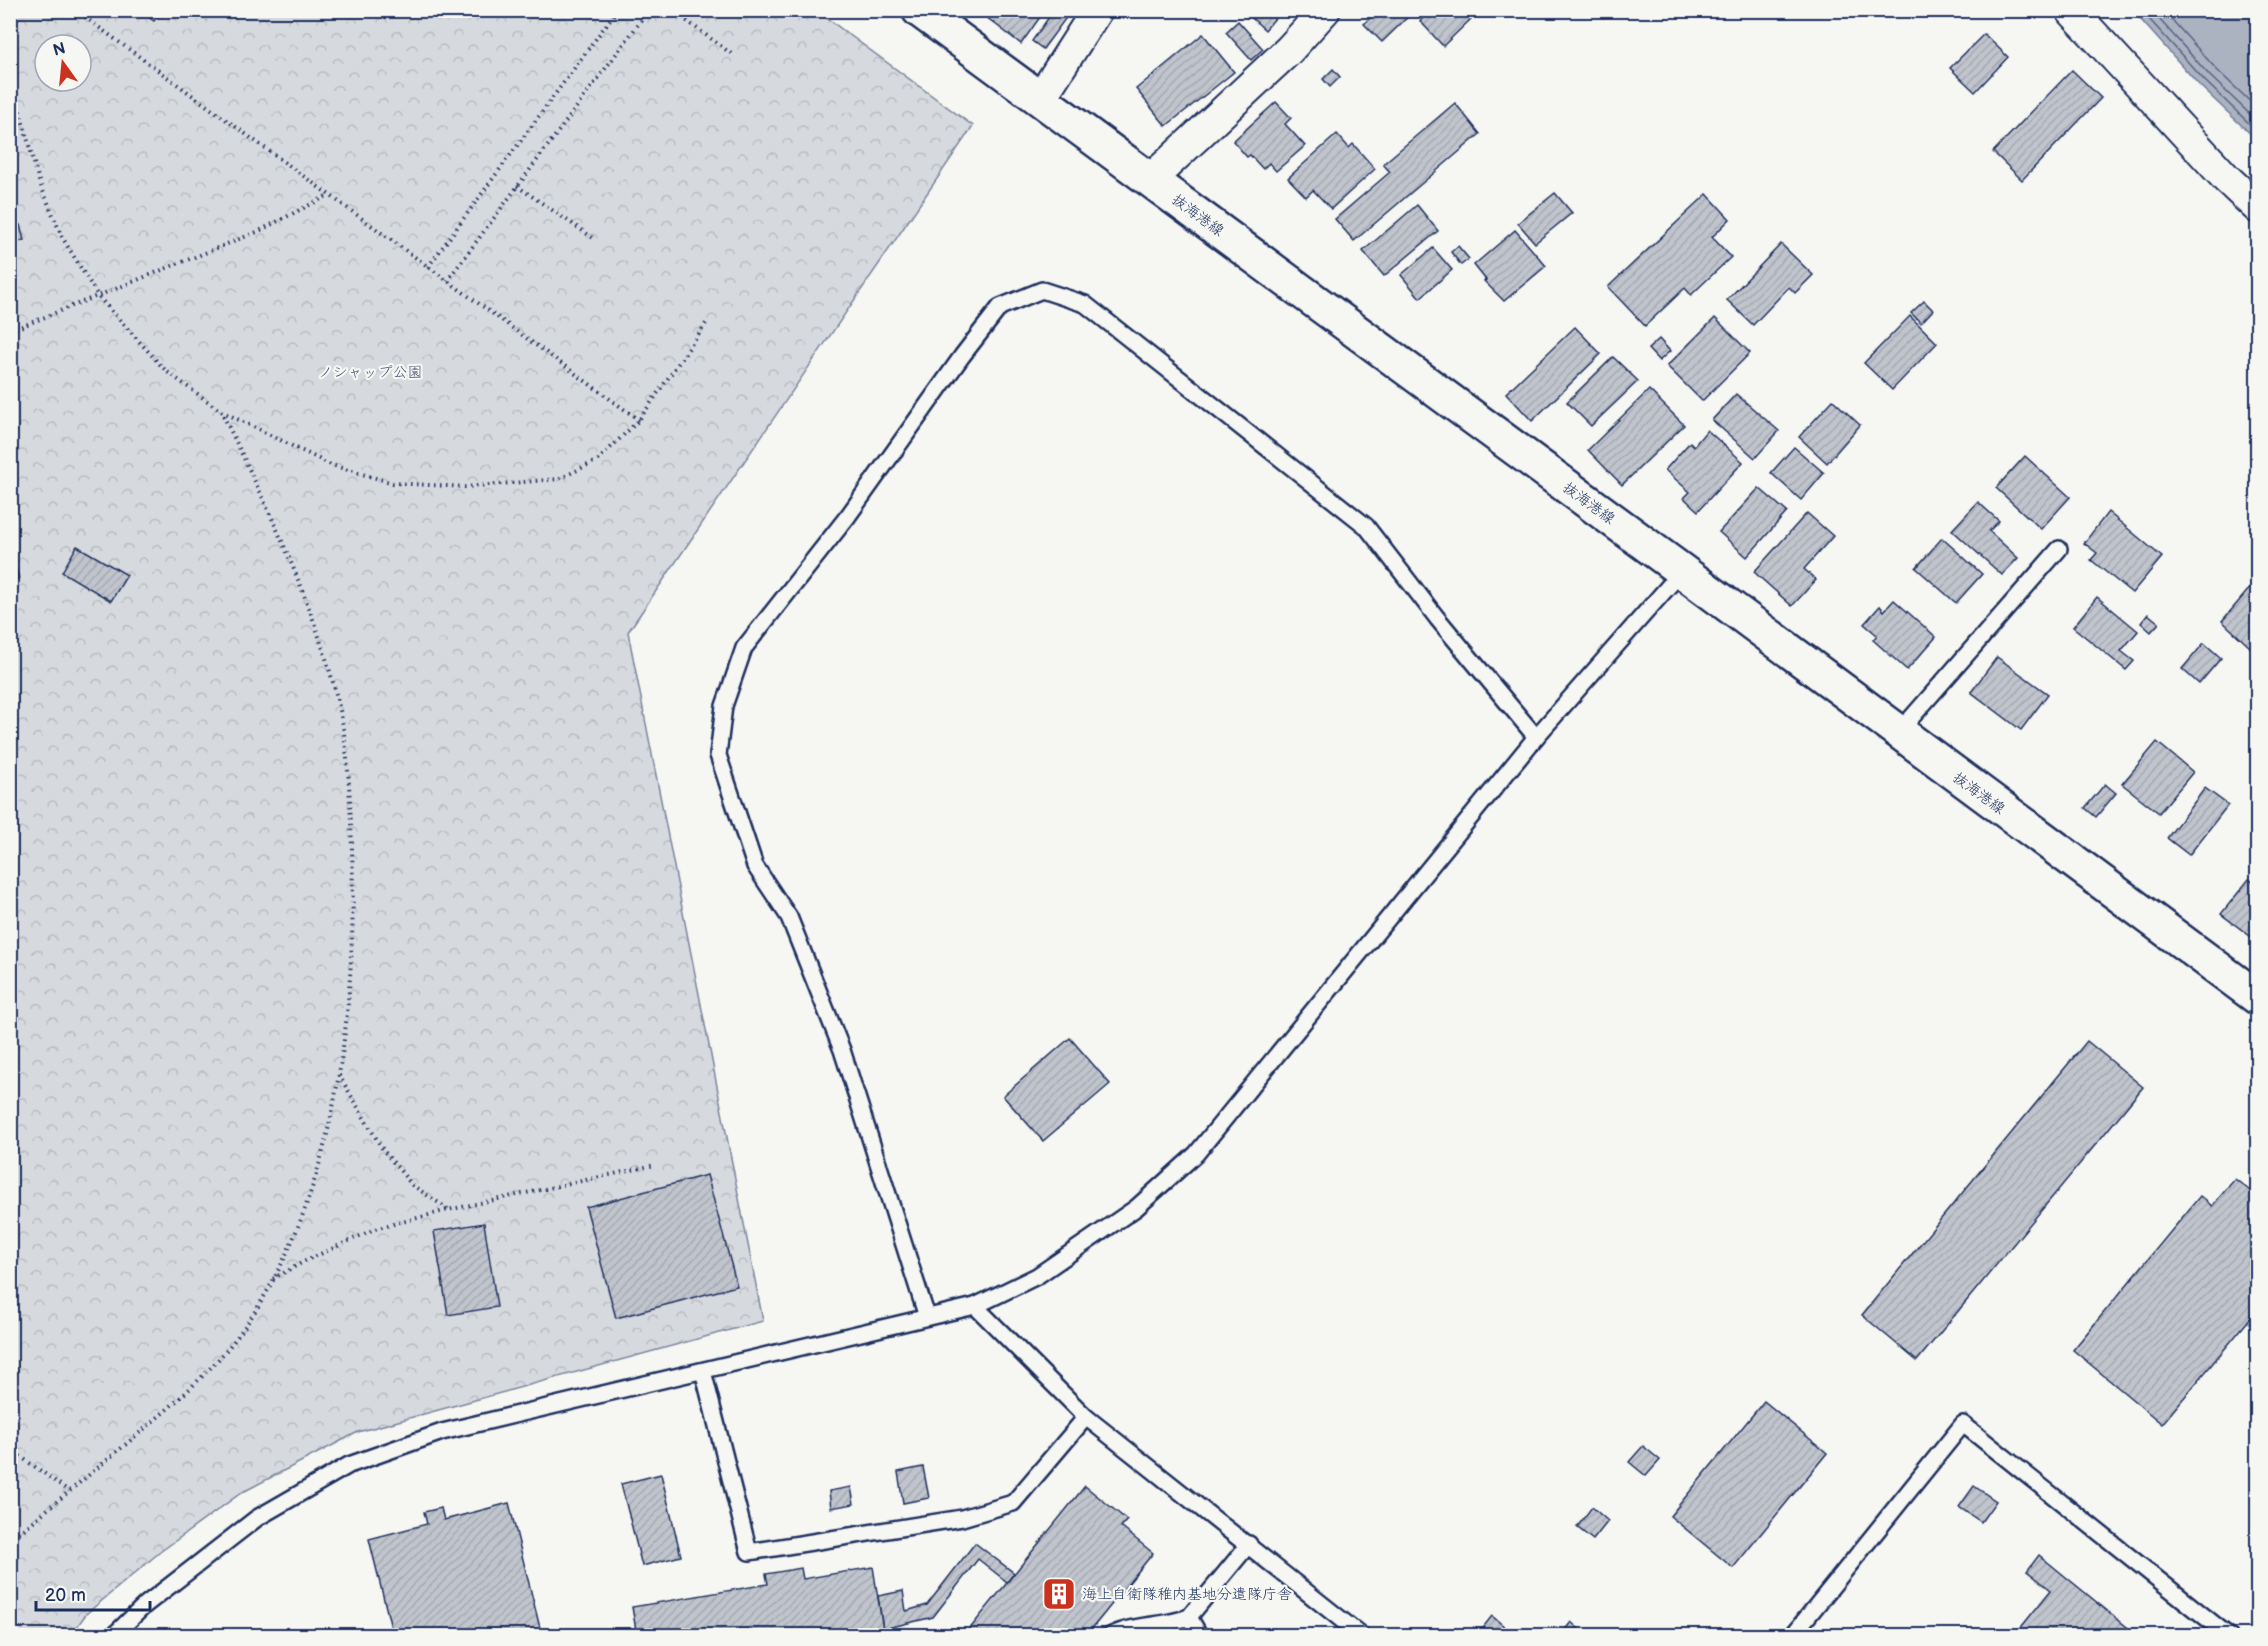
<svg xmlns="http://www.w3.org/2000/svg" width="2268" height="1646" font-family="'Balsamiq Sans','Klee One',sans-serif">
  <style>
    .forest { fill: url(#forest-crowns); stroke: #78849e; stroke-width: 1.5; fill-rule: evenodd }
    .water { fill: #abb2c0; stroke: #717e99; stroke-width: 1.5 }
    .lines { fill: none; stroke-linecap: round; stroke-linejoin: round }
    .shore { stroke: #556385; stroke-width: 1.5 }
    .building { fill: url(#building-hatch); stroke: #1b2f5e; stroke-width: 1.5 }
    .service-casing { stroke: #1b2f5e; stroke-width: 20 }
    .minor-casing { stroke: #1b2f5e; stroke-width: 34 }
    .secondary-casing { stroke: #1b2f5e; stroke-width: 38 }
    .path { stroke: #1b2f5e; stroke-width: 4; stroke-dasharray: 1.5 4.5; stroke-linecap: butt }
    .service { stroke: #f6f6f2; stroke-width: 15 }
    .minor { stroke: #f6f6f2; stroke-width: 30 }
    .secondary { stroke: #f6f6f2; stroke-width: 33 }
    .labels { text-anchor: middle; stroke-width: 4.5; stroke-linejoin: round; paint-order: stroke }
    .street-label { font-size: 15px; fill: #1b2f5e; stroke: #f6f6f2 }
    .park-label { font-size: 15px; fill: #405177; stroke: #f6f6f2 }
    .poi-label { font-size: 15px; fill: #1b2f5e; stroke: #f6f6f2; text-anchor: start }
  </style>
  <defs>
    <pattern id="forest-crowns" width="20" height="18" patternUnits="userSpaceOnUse" patternTransform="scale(1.5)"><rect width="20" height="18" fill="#d6d9dd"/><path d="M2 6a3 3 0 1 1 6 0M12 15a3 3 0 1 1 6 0" fill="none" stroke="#b7bbc0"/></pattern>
    <pattern id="building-hatch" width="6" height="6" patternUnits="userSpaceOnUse" patternTransform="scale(1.5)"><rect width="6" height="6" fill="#c0c4cd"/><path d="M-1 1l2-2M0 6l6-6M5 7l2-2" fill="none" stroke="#a4a9b2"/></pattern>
  </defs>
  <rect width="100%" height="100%" fill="#f6f6f2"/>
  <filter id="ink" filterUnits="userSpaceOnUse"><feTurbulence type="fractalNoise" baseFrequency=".0167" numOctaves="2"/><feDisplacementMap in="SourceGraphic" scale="12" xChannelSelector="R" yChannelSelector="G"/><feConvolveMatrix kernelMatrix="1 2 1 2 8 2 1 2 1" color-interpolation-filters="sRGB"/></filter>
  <g filter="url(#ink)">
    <path class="forest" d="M 11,11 L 817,11 L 973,126 L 628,632 L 763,1321 L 358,1432 L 241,1493 L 160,1552 L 86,1614 L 71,1635 L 11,1636 ZM 45,45 L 81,45 L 81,81 L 45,81 Z"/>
    <path class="water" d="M 2133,11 L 2257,11 L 2257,140 L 2200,86 Z"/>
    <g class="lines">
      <g class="shore">
        <path d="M 2141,10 L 2205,81 L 2258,132"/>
        <path d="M 2151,10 L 2210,76 L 2258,122"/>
        <path d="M 2163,10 L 2217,70 L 2258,109"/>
      </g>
    </g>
    <g class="building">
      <path d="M 138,10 L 162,10 L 154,21 Z"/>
      <path d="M 977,10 L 1045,10 L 1021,44 Z"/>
      <path d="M 1054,10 L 1061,10 L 1068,15 L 1043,49 L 1032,41 Z"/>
      <path d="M 1243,10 L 1282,10 L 1265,30 Z"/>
      <path d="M 1378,10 L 1415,10 L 1382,42 L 1364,24 Z"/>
      <path d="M 1431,10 L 1463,10 L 1471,19 L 1443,46 L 1420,21 Z"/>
      <path d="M 1238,21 L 1263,49 L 1251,60 L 1226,32 Z"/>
      <path d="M 1203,34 L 1234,72 L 1166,126 L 1136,89 Z"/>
      <path d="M 1984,34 L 2008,57 L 1975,92 L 1950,68 Z"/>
      <path d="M 1333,69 L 1340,77 L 1330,87 L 1323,79 Z"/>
      <path d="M 2072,70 L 2101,98 L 2022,180 L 1993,152 Z"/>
      <path d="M 1276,102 L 1291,118 L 1285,124 L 1305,146 L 1276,171 L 1269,163 L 1263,169 L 1250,155 L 1247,157 L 1233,141 Z"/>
      <path d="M 1455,103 L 1480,134 L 1354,241 L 1335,219 L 1390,172 L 1383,164 Z"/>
      <path d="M 1337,134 L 1349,148 L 1353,144 L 1375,169 L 1331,209 L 1313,190 L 1306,197 L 1288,178 Z"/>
      <path d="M 1555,193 L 1572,213 L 1535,243 L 1518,223 Z"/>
      <path d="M 1707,194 L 1730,219 L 1712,237 L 1731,257 L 1691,295 L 1685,288 L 1645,326 L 1608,287 Z"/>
      <path d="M 1417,205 L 1438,231 L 1384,276 L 1363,251 Z"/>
      <path d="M 20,225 L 24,240 L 11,245 L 10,228 Z"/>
      <path d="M 1515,230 L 1546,266 L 1504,301 L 1484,281 L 1486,280 L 1474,265 Z"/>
      <path d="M 1781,244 L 1813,275 L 1795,293 L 1789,287 L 1753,325 L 1727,300 Z"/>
      <path d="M 1458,246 L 1469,259 L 1461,265 L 1451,252 Z"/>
      <path d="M 1433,248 L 1452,270 L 1420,298 L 1401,275 Z"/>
      <path d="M 1924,301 L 1933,310 L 1921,323 L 1911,313 Z"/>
      <path d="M 1910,316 L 1937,343 L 1892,390 L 1864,363 Z"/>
      <path d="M 1715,318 L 1750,353 L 1702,401 L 1667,366 Z"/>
      <path d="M 1575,327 L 1601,354 L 1532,421 L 1506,393 Z"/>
      <path d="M 1659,339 L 1670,351 L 1659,361 L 1648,349 Z"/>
      <path d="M 1613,357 L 1638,381 L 1591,426 L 1567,402 Z"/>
      <path d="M 1649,390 L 1684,425 L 1622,485 L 1588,450 Z"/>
      <path d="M 1736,394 L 1779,431 L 1755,458 L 1712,420 Z"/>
      <path d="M 1833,400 L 1860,425 L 1827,463 L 1799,437 Z"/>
      <path d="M 1707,430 L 1743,462 L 1698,511 L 1684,498 L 1690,492 L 1665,470 L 1690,442 L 1694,446 Z"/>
      <path d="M 1794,447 L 1824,473 L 1801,500 L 1771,473 Z"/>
      <path d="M 2025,456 L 2070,497 L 2041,529 L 1996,488 Z"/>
      <path d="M 1759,488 L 1787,512 L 1747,557 L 1719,532 Z"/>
      <path d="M 1978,502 L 1999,521 L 1989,531 L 2018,558 L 2002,575 L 1952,530 Z"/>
      <path d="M 2108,512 L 2162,557 L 2132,593 L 2091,560 L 2097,553 L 2084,543 Z"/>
      <path d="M 1807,513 L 1833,536 L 1804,569 L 1816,580 L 1792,606 L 1754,572 Z"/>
      <path d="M 1942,538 L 1982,574 L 1956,603 L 1916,568 Z"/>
      <path d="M 77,546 L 127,575 L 111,601 L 62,572 Z"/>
      <path d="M 15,564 L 19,579 L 10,581 L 10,566 Z"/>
      <path d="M 2250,588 L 2258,594 L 2258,641 L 2251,648 L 2222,621 Z"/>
      <path d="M 2097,597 L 2138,631 L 2121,651 L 2134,661 L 2126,670 L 2073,627 Z"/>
      <path d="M 1894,600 L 1936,637 L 1907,670 L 1873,640 L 1877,635 L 1864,624 L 1880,606 L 1884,611 Z"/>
      <path d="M 2148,614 L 2159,623 L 2151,632 L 2141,623 Z"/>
      <path d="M 2204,643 L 2221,658 L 2199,684 L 2182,669 Z"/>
      <path d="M 1997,657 L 2048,694 L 2021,730 L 1971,692 Z"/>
      <path d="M 2157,742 L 2193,772 L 2159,813 L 2122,784 Z"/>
      <path d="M 2105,784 L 2116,793 L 2096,817 L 2085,808 Z"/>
      <path d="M 2205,788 L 2228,805 L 2189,855 L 2167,838 Z"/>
      <path d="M 2249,879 L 2258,886 L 2258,942 L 2221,914 Z"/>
      <path d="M 1070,1038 L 1110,1084 L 1043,1141 L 1003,1096 Z"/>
      <path d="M 2087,1041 L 2143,1087 L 1917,1361 L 1862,1315 Z"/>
      <path d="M 707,1175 L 737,1286 L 616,1318 L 586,1207 Z"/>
      <path d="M 2235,1179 L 2258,1197 L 2258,1309 L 2162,1424 L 2073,1350 L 2200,1196 L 2212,1206 Z"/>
      <path d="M 484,1223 L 497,1307 L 448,1315 L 434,1231 Z"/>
      <path d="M 1764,1401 L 1827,1453 L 1733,1568 L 1670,1516 Z"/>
      <path d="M 1643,1446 L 1660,1460 L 1646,1476 L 1629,1462 Z"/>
      <path d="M 923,1467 L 929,1498 L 903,1503 L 898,1472 Z"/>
      <path d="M 661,1474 L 681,1556 L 642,1566 L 621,1484 Z"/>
      <path d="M 1085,1486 L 1127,1520 L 1121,1527 L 1153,1553 L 1086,1636 L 964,1636 Z"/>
      <path d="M 1974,1486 L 1996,1501 L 1981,1522 L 1959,1507 Z"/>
      <path d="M 851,1487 L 854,1504 L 831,1508 L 829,1491 Z"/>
      <path d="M 509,1503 L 542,1636 L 393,1636 L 369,1539 L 427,1524 L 424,1512 L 441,1508 L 444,1520 Z"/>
      <path d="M 1592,1507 L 1608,1521 L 1593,1540 L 1577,1527 Z"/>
      <path d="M 975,1543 L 1014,1573 L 1007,1582 L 978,1559 L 933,1617 L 883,1629 L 878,1596 L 903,1591 L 906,1611 L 927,1605 Z"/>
      <path d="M 2039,1555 L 2138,1636 L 2014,1636 L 2051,1590 L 2027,1571 Z"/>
      <path d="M 873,1567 L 884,1636 L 637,1636 L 632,1607 L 768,1584 L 766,1574 L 801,1568 L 803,1579 Z"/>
      <path d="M 1492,1616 L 1512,1633 L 1509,1636 L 1476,1636 Z"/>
      <path d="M 1571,1622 L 1587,1636 L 1560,1636 Z"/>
    </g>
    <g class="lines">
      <g class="service-casing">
        <g id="service">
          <path d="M 1898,733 L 2059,549"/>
          <path d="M 975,1306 L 1086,1417 L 1362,1636"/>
          <path d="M 927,1317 L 842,1050 L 789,917 L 755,866 L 718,755 L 724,706 L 744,648 L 848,516 L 962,356 L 1000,307 L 1042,290 L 1085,304 L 1366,526 L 1437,618 L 1536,737"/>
          <path d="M 703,1371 L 749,1552 L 962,1518 L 1013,1503 L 1086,1417"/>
          <path d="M 1189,1617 L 1200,1636"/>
          <path d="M 113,1636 L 145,1605 L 257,1518 L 349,1465 L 442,1432 L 975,1306 L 1037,1276 L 1136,1208 L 1196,1154 L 1536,737 L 1682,571"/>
          <path d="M 1110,1636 C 1136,1623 1163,1627 1189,1617 L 1249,1544"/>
          <path d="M 1792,1636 L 1963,1424 L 2229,1636"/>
        </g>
      </g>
      <g class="minor-casing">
        <g id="minor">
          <path d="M 2071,10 L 2227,179 L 2258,208"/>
          <path d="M 1040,99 L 1097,10"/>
          <path d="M 1150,180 L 1289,50 L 1325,10"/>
        </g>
      </g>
      <g class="secondary-casing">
        <path id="secondary" d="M 919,10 L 1682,571 L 2258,998"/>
      </g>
      <g class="path">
        <path d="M 75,10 L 639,420"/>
        <path d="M 672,10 L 733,55"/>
        <path d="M 10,76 L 39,181 L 62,237 L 98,296 L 166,371 L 221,411 L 331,465 L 393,483 L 465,487 L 559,479 L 598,460 L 639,420 L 707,322"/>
        <path d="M 517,186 L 596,240"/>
        <path d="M 428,267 L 617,10"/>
        <path d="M 447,281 L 649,10"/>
        <path d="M 10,331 L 257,232 L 329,195"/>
        <path d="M 339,1075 L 383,1150 L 412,1185 L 448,1209"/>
        <path d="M 273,1279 L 305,1261 L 375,1229 L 448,1210 L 655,1165"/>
        <path d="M 10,1449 L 69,1491"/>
        <path d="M 10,1541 C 46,1510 83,1480 119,1450 C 167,1410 215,1371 250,1319 C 342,1182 359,984 351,824 C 349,779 347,733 335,690 C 309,592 265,501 221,411"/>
      </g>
      <use href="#service" class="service"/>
      <use href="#minor" class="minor"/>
      <use href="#secondary" class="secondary"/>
    </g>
  </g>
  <defs>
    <g id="building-square" transform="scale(1.725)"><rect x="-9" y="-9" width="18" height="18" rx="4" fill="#c8321e" stroke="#f6f6f2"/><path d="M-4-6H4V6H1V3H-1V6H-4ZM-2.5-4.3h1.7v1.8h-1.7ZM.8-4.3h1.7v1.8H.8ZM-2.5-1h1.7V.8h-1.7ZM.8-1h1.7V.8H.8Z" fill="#fff"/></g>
  </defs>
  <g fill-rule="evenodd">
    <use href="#building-square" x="1059" y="1594"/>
  </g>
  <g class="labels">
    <g class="street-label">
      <text transform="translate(1198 215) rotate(36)" y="5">抜海港線</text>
      <text transform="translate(1589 503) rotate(36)" y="5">抜海港線</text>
      <text transform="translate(1979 793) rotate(36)" y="5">抜海港線</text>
    </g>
    <g class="park-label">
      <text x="370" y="377">ノシャップ公園</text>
    </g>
    <g class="poi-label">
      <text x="1082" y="1599">海上自衛隊稚内基地分遣隊庁舎</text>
    </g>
  </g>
  <rect width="2268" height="1646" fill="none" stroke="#f6f6f2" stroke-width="36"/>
  <rect x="18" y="18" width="2232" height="1610" fill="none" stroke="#1b2f5e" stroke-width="2" filter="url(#ink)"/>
  <g transform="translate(63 63) rotate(345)"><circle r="28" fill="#f6f6f2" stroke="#9ea6b7" stroke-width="1.5"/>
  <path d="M0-4.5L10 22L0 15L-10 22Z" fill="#c8321e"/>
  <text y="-9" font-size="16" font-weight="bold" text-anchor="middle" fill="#1b2f5e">N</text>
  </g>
  <path d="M36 1601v9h114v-9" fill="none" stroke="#1b2f5e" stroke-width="3"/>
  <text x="45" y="1601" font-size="18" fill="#1b2f5e" stroke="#f6f6f2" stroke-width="4.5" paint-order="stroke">20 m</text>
</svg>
